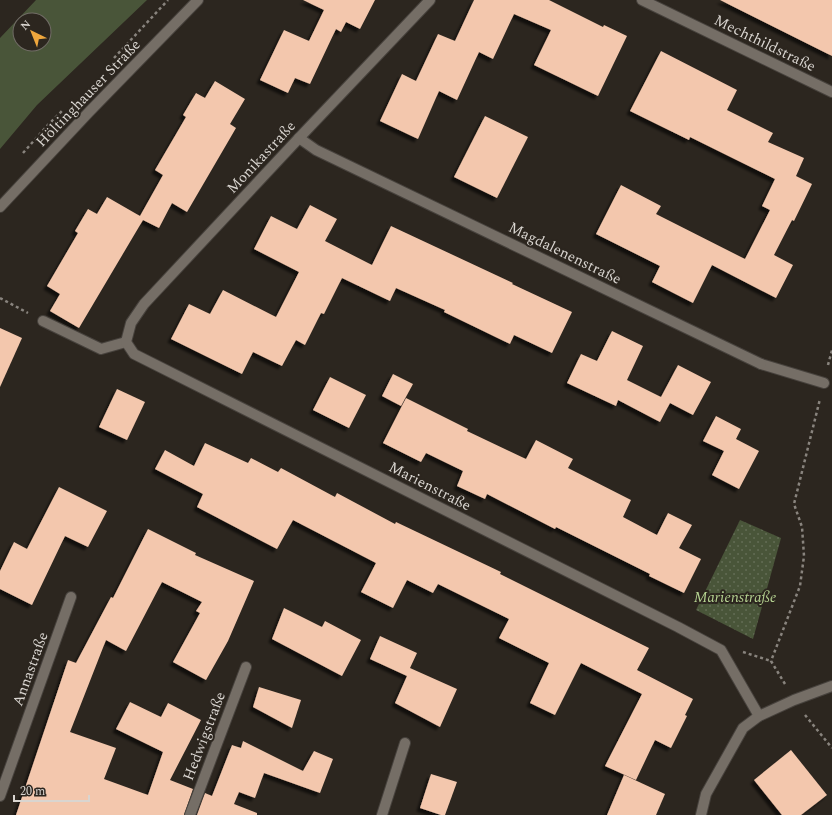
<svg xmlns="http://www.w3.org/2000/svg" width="832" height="815" font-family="Spectral,serif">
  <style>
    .grass { fill: #495539; fill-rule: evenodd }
    .park { fill: url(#park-dots) }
    .building { fill: #f3c7ad; filter: url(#shadow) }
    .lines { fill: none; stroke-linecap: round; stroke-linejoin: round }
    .lane-casing { stroke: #47423d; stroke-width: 12 }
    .street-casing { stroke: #47423d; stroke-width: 12 }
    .path { stroke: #89847e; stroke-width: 2.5; stroke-dasharray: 3 3; stroke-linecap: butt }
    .lane { stroke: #756e66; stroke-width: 10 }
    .street { stroke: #756e66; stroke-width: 10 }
    .labels { text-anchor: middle; stroke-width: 4; stroke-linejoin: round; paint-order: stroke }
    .street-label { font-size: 15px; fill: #d9d5d0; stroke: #2c261f }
    .park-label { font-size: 15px; font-style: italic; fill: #b5d291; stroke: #2c261f }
  </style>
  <defs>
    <pattern id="park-dots" width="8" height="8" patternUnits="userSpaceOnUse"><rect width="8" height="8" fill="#495539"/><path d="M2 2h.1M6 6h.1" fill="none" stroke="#636d55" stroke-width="1.8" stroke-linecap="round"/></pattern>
    <filter id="shadow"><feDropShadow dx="-3.5" dy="3.5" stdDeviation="1" flood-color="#0009"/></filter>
  </defs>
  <rect width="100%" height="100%" fill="#2c261f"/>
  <path class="grass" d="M 36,0 L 147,0 L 37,105 L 0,149 L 0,38 ZM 20,20 L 44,20 L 44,44 L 20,44 Z"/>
  <path class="park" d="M 740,520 L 781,538 L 753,639 L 696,610 Z"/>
  <g class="building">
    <path d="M 303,0 L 375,0 L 360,29 L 346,22 L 341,32 L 336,29 L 310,84 L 295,78 L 288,93 L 260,80 L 284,30 L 309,41 L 324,10 Z"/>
    <path d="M 474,0 L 549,0 L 603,27 L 604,25 L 627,36 L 598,96 L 534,65 L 551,30 L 514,14 L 493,59 L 479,52 L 457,100 L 439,91 L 418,139 L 380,121 L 402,74 L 416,81 L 438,34 L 455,41 Z"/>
    <path d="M 720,0 L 832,0 L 832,56 Z"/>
    <path d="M 661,51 L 737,90 L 727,110 L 773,133 L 768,142 L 804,158 L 796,176 L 812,184 L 794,221 L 792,220 L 774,255 L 793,265 L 776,298 L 712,265 L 693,303 L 652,282 L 660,266 L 596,234 L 621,185 L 661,206 L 656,214 L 745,259 L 770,210 L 762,206 L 775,179 L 690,137 L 689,140 L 630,111 Z"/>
    <path d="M 215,81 L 245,99 L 230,124 L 236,128 L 187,212 L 172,203 L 159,228 L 143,220 L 79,328 L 50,311 L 60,294 L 47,286 L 78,233 L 75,231 L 88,209 L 97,214 L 107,197 L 140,216 L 163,175 L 155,170 L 186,117 L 183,115 L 196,93 L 205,98 Z"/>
    <path d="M 485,116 L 528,137 L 497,198 L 454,177 Z"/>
    <path d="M 310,205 L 337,219 L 325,241 L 372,265 L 391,226 L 513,283 L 512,284 L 572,312 L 552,353 L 514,335 L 510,344 L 444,312 L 445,310 L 396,288 L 390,301 L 342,278 L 324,314 L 321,313 L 305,345 L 296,340 L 282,366 L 253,352 L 242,374 L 171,339 L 189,304 L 210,314 L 223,290 L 276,317 L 299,272 L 254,249 L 271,216 L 297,229 Z"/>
    <path d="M 0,328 L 22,338 L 0,387 Z"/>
    <path d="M 612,331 L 643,346 L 627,380 L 661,397 L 678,365 L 711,382 L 693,415 L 670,403 L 660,422 L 618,400 L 616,406 L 567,383 L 581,354 L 597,361 Z"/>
    <path d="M 393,374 L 413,384 L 401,406 L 382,396 Z"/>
    <path d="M 330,377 L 366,395 L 349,428 L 313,410 Z"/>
    <path d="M 117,389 L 145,402 L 127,440 L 99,427 Z"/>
    <path d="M 406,398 L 468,429 L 467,431 L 526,459 L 536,440 L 573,459 L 568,468 L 631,500 L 623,517 L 657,535 L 668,513 L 692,525 L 679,548 L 701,559 L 684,593 L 649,576 L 650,574 L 556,527 L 555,529 L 487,494 L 485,499 L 457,486 L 463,471 L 426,453 L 421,462 L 383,443 Z"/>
    <path d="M 716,416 L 741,429 L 736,439 L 759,451 L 739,489 L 712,475 L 724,451 L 703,441 Z"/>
    <path d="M 205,443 L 248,463 L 251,458 L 278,472 L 281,468 L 335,497 L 337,493 L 395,524 L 396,522 L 501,572 L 500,574 L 649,648 L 637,670 L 693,699 L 685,715 L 687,716 L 671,748 L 655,740 L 636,780 L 605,766 L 642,694 L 581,663 L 555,715 L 530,703 L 549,663 L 499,638 L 509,619 L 438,584 L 433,593 L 407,580 L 393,608 L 361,592 L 376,563 L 293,520 L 277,549 L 197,507 L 203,494 L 155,469 L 165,450 L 194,466 Z"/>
    <path d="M 59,487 L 107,511 L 88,547 L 65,536 L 32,605 L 0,589 L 0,571 L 14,542 L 27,549 Z"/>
    <path d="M 148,529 L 196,553 L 195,555 L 254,581 L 228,641 L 206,680 L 173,662 L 200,613 L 196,611 L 202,602 L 162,582 L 126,651 L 106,640 L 70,732 L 116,748 L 104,779 L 148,795 L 163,752 L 116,729 L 130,702 L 161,717 L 168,703 L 201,720 L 170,780 L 193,789 L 184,815 L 16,815 L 68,660 L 76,663 L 111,597 L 113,598 Z"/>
    <path d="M 284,608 L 322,627 L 325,621 L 361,640 L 342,676 L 272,639 Z"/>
    <path d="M 380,636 L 417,653 L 410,668 L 457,689 L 440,727 L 395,703 L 407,676 L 370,659 Z"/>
    <path d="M 259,687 L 301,700 L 292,728 L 253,707 Z"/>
    <path d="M 243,741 L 303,771 L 314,751 L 333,759 L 320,793 L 264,773 L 255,798 L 239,792 L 234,804 L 257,813 L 257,815 L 197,815 L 205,793 L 212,796 L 232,745 L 241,748 Z"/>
    <path d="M 791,750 L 827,795 L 801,815 L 782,815 L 754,780 Z"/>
    <path d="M 431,774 L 457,782 L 445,815 L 441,815 L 420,808 Z"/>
    <path d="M 624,775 L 665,794 L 656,815 L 607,815 Z"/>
  </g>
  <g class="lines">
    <g class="lane-casing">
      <g id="lane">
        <path d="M 43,321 L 101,349 L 126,342"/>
        <path d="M 761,364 L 824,383"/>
      </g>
    </g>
    <g class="street-casing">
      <g id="street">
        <path d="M 430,0 L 299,138 L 144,304 L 131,323 L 126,342 L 134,354 L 678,627 L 721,650 L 759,716"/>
        <path d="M 642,0 L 832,92"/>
        <path d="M 299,138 L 316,150 L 761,364"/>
        <path d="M 0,207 L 89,112 L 198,0"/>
        <path d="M 0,796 L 71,597"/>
        <path d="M 190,815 L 246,667"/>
        <path d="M 382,815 L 405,743"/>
        <path d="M 701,815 L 706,794 L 743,728 L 759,716 L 794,700 L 832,686"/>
      </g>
    </g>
    <g class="path">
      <path d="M 114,58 L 168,0"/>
      <path d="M 23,153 L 47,126 L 63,110"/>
      <path d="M 0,298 L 28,313"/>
      <path d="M 828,365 L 832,350"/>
      <path d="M 743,652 L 771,661"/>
      <path d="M 785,684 L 771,661 L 800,586 L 804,556 L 802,527 L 794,504 L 820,399"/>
      <path d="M 805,715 L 832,748"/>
    </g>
    <use href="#lane" class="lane"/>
    <use href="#street" class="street"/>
  </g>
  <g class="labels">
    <g class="street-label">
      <text transform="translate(765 43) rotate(26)" y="5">Mechthildstraße</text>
      <text transform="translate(88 93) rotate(-46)" y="5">Höltinghauser Straße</text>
      <text transform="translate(261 157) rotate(-47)" y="5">Monikastraße</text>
      <text transform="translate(565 253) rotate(26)" y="5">Magdalenenstraße</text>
      <text transform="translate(430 486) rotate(27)" y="5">Marienstraße</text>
      <text transform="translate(30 669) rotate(-70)" y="5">Annastraße</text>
      <text transform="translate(204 736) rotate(-69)" y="5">Hedwigstraße</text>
    </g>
    <g class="park-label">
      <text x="735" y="602">Marienstraße</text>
    </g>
  </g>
  <g transform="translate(32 32) rotate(317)"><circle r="19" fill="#2c261f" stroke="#716c66"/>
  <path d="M0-3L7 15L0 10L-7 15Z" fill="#efa73d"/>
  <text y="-6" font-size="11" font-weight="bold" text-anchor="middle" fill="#d9d5d0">N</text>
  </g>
  <path d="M14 795v6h75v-6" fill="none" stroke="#d9d5d0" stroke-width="2"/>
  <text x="20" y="795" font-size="12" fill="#d9d5d0" stroke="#2c261f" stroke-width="3" paint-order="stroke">20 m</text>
</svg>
